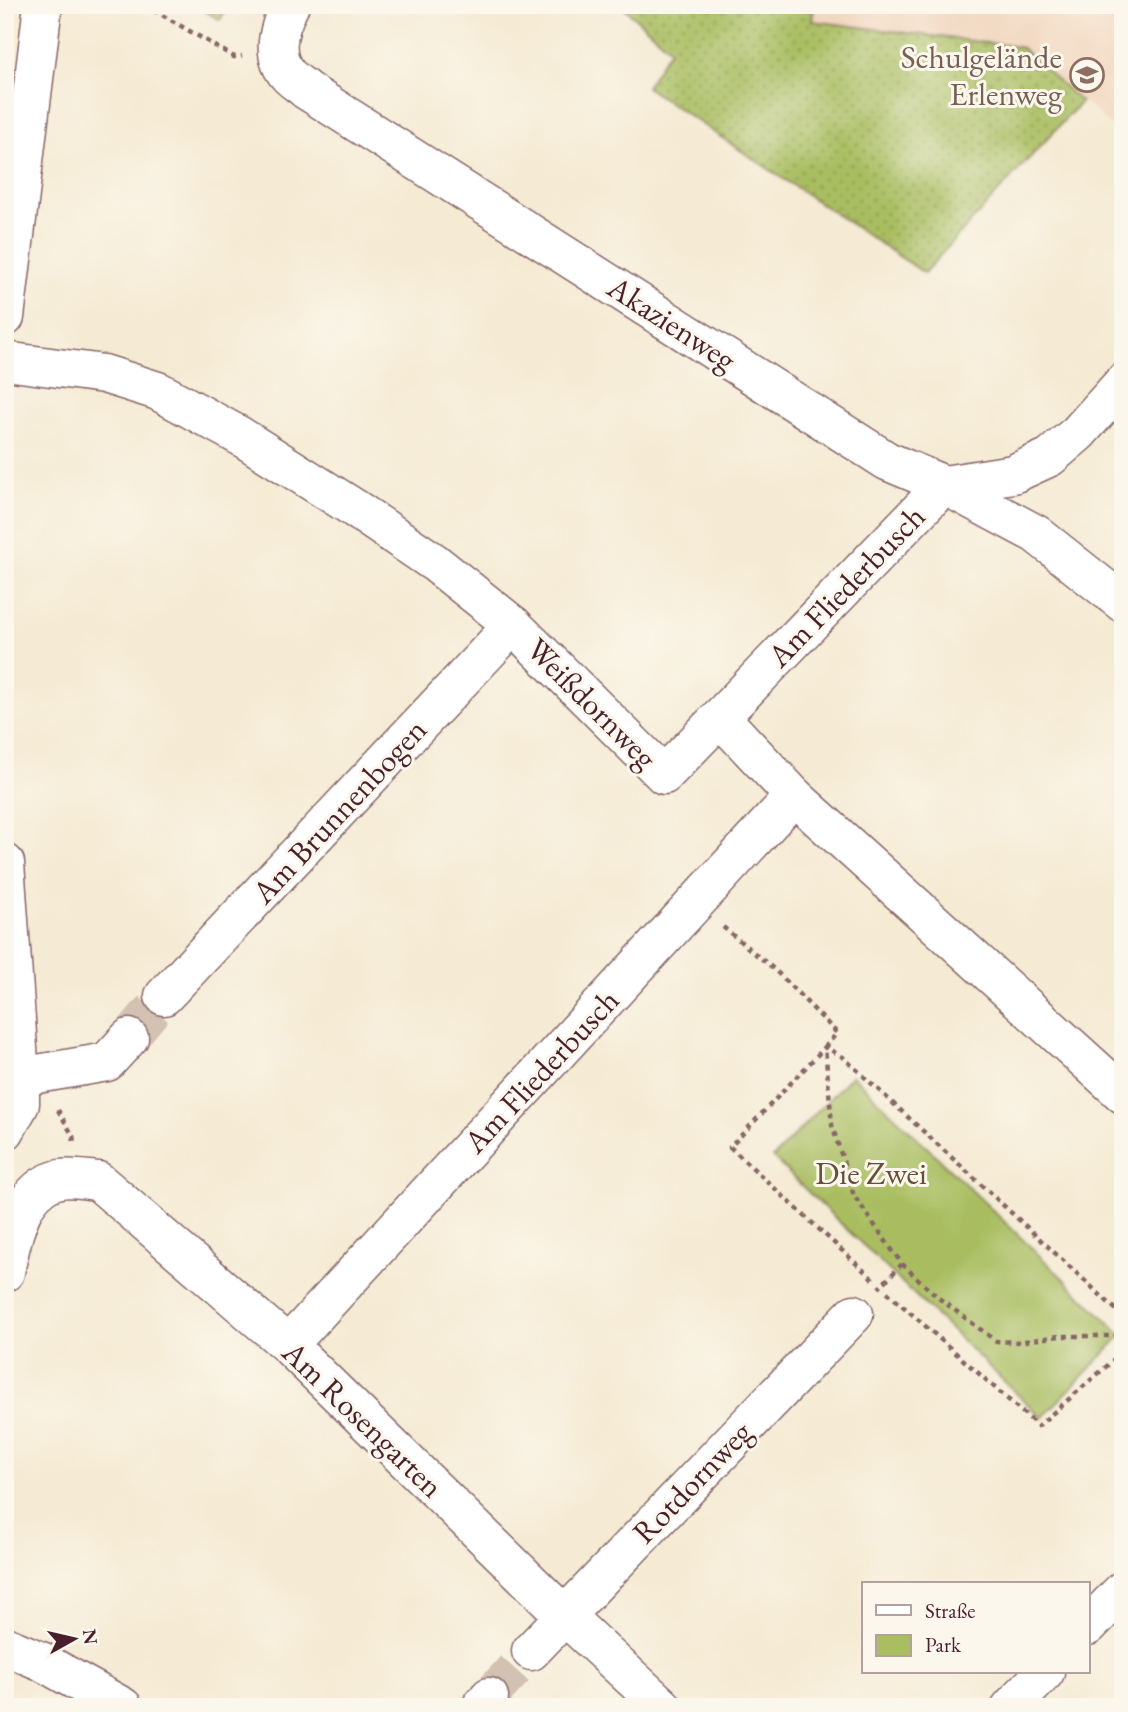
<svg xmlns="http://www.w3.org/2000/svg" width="1128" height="1712" font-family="'EB Garamond',serif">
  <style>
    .built { fill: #f1d5bd }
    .grass { fill: url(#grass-dots); stroke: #7a6e46; stroke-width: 2 }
    .park { fill: #a9bd61; stroke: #7a6e46; stroke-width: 2 }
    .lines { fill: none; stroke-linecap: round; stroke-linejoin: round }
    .street-tunnel { stroke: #d3c1b1; stroke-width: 38; stroke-dasharray: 38 19; stroke-linecap: butt }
    .street-casing { stroke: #866666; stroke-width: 41 }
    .path { stroke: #866666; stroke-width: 4.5; stroke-dasharray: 5 5; stroke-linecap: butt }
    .street { stroke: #fff; stroke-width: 38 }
    .labels { text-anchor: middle; stroke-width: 6; stroke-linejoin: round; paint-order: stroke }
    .education-label { font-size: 32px; fill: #785e54; stroke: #fbf7ec; text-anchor: end }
    .street-label { font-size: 32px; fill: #4a1f2b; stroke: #fbf7ec }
    .park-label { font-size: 32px; fill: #664e3b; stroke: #fbf7ec }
  </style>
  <defs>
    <pattern id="grass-dots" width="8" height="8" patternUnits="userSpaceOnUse" patternTransform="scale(1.75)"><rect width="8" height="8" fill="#a9bd61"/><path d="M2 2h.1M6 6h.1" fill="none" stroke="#8c9950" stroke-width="1.8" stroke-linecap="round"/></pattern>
  </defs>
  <rect width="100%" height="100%" fill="#fbf7ec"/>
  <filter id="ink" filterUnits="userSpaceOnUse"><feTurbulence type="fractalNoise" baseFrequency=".0143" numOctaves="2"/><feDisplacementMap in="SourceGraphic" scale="14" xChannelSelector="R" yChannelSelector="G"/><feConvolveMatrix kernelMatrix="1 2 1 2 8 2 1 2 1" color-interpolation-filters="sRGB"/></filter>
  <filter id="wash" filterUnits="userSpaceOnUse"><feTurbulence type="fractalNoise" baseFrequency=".00686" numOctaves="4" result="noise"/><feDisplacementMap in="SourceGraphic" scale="28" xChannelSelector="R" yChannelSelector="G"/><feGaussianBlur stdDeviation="1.57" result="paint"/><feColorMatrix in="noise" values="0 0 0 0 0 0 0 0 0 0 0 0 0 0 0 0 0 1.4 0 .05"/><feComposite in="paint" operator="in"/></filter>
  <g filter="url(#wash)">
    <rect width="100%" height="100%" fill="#f5ead3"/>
    <path class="built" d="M 814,5 L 1123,5 L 1123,136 L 1021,48 L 811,21 Z"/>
    <g class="grass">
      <path d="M 194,5 L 229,5 L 220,20 Z"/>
      <path d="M 621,5 L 814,5 L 812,21 L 1012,46 L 1022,48 L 1081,102 L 924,273 L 646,87 L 670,49 Z"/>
    </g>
    <path class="park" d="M 852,1075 L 1122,1335 L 1042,1418 L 773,1158 Z"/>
  </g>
  <g filter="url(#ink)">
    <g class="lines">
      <g class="street-tunnel">
        <path d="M 129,1038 L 164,996"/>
        <path d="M 489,1697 L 531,1651"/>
      </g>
      <g class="street-casing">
        <g id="street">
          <path d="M 290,5 C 279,26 270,55 288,75 C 293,81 301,85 306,90 L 887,461 L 944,485 L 1036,534 L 1123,603"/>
          <path d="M 5,317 L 43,5"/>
          <path d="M 5,361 L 104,374 L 158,391 L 240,436 L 354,508 L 435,563 L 513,625 L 664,775 L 720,717 L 794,796 L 1123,1094"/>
          <path d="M 720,717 L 944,485 L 1013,474 L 1050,457 L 1078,433 L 1123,383"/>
          <path d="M 5,863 L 20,1077 L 20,1104 L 5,1131"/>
          <path d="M 164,996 L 513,625"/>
          <path d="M 20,1077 L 107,1062 L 129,1038"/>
          <path d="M 5,1272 C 12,1239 20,1187 60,1179 C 71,1177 86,1180 98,1181 L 288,1345 L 565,1616 L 663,1707"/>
          <path d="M 288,1345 L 794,796"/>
          <path d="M 1088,1626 L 1123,1590"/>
          <path d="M 5,1646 L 41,1661 L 123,1707"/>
          <path d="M 531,1651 L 854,1314"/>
          <path d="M 481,1707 L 489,1697"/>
          <path d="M 1011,1707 L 1045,1672"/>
        </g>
      </g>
      <g class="path">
        <path d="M 145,5 L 234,57 L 242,56"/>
        <path d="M 723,927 L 775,970 L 837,1033 L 825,1047 L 832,1125 L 854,1196 L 902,1264 L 879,1288"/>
        <path d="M 58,1110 L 73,1136 L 74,1142"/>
        <path d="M 902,1264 L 940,1299 L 996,1341 L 1018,1342 L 1059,1336 L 1123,1336"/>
        <path d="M 873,1279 L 730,1147 L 825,1047 L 843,1057 L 1123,1316"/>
        <path d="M 887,1292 L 1038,1426 L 1123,1352"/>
      </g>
      <use href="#street" class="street"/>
    </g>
  </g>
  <defs>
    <g id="school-ring" transform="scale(1.75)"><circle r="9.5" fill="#fbf7ec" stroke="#8d6e63" stroke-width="1.5"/><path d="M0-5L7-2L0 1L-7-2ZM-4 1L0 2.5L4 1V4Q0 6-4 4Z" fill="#8d6e63"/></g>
  </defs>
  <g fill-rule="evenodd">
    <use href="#school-ring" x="1087" y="75"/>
  </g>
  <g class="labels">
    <g class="education-label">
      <text x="1062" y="68">Schulgelände<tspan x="1062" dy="37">Erlenweg</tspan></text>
    </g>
    <g class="street-label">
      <text transform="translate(672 323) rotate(33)" y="11">Akazienweg</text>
      <text transform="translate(846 586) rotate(-46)" y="11">Am Fliederbusch</text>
      <text transform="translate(592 703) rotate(45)" y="11">Weißdornweg</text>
      <text transform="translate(339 811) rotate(-47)" y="11">Am Brunnenbogen</text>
      <text transform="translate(541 1071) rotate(-47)" y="11">Am Fliederbusch</text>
      <text transform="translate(363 1419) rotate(44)" y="11">Am Rosengarten</text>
      <text transform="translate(692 1482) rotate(-46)" y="11">Rotdornweg</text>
    </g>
    <g class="park-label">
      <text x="871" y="1184">Die Zwei</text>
    </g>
  </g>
  <rect width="1128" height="1712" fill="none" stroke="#fbf7ec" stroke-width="28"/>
  <rect x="862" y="1582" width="228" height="91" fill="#fbf7ec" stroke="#b4a19f" stroke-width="2"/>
  <rect x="876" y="1605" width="35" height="10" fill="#ffffff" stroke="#b4a19f" stroke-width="2"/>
  <text x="925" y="1618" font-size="21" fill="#4a1f2b">Straße</text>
  <rect x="876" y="1635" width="35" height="21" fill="#a9bd61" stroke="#b4a19f" stroke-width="2"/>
  <text x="925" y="1652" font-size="21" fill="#4a1f2b">Park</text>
  <g transform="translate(74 1639) rotate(82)" stroke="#fbf7ec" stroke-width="5" paint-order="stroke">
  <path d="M0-5L12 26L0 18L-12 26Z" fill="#4a1f2b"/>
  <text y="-10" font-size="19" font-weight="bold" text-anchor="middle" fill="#4a1f2b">N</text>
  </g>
</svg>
